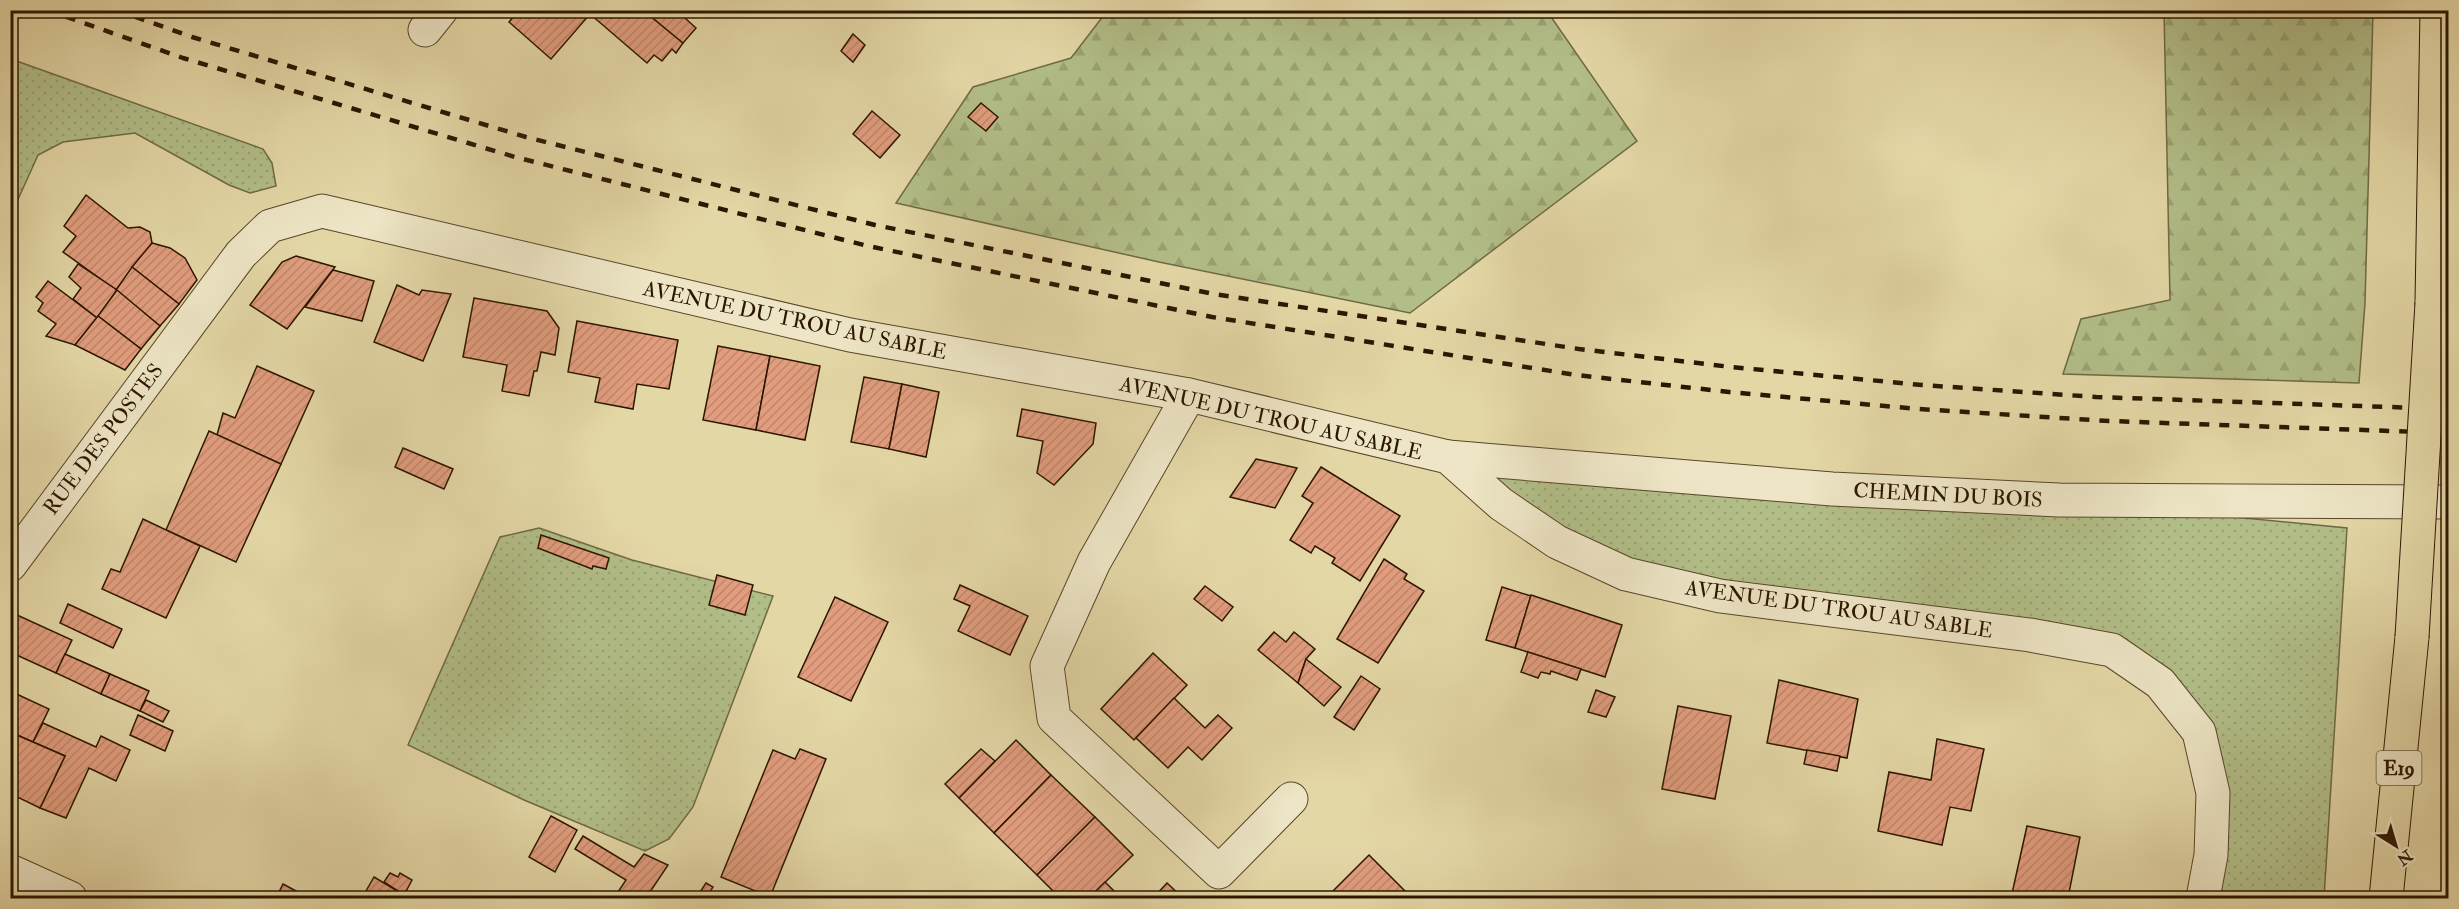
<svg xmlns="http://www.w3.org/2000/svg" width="2459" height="909" font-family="'IM FELL Double Pica',serif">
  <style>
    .grass { fill: url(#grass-dots); stroke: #6f6a44; stroke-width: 1.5 }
    .forest { fill: url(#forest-firs); stroke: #6f6a44; stroke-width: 1.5 }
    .building { fill: url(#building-hatch); stroke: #2c1601; stroke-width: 1.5 }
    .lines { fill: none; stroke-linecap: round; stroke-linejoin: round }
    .street-casing { stroke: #5a462a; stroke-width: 35 }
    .highway-casing { stroke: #2c1601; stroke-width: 35 }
    .street { stroke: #ede5c5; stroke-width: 33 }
    .highway { stroke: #e4d7a6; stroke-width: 33 }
    .rail { stroke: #2c1601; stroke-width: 4.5; stroke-dasharray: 10 10; stroke-linecap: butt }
    .highway-bridge-casing { stroke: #2c1601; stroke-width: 35; stroke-linecap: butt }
    .highway-bridge { stroke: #e4d7a6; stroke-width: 33 }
    .labels { text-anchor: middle; stroke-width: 4.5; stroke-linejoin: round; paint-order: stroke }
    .shield { fill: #ede5c5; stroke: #66543c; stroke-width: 1.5 }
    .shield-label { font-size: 20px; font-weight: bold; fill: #2c1601 }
    .street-label { font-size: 21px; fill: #2c1601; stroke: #ede5c5 }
  </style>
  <defs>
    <pattern id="grass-dots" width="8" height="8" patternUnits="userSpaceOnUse" patternTransform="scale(1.5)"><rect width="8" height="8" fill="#b2be88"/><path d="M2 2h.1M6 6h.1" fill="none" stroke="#99a374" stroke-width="1.8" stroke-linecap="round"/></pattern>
    <pattern id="forest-firs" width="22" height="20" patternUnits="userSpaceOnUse" patternTransform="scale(1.5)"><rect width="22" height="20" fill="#b2be88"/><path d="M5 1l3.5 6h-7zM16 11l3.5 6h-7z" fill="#99a374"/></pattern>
    <pattern id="building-hatch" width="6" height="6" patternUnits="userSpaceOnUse" patternTransform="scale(1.5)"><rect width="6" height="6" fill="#e19d7e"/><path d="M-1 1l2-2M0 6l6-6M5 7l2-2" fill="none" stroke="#c1866b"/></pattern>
  </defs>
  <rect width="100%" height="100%" fill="#e4d7a6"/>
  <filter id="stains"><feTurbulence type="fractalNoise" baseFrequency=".00333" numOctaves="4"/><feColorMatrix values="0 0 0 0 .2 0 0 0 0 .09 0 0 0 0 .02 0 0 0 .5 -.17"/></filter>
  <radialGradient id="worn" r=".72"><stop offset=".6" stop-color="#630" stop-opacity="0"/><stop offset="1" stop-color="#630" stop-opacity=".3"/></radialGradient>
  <g class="grass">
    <path d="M 11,59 L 263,149 L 272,163 L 276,186 L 250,193 L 229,185 L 135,133 L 63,142 L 38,155 L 11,215 Z"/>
    <path d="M 1448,457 L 2059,500 L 2347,528 L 2324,898 L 2203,898 L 2199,732 L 2112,650 L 1626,574 Z"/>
    <path d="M 539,528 L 632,560 L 773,596 L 693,807 L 669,839 L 645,851 L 524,800 L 408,745 L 500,537 Z"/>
  </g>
  <g class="forest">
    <path d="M 1107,11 L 1547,11 L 1637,141 L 1410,313 L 1159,262 L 896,203 L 973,87 L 1071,58 Z"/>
    <path d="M 2164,11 L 2373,11 L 2365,303 L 2359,383 L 2063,374 L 2081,319 L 2170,300 Z"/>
  </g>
  <g class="building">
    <path d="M 519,10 L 625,10 L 632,16 L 636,10 L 643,10 L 683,43 L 676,53 L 672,49 L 662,61 L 654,55 L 647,63 L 590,14 L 551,59 L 509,22 Z"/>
    <path d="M 643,10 L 676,10 L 696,28 L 683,43 Z"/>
    <path d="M 853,34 L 865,45 L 853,62 L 841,51 Z"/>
    <path d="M 981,103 L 998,117 L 986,131 L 968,117 Z"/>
    <path d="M 872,111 L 900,135 L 880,158 L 853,134 Z"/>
    <path d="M 86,195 L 128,228 L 140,227 L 150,232 L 152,243 L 116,290 L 63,252 L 76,236 L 64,226 Z"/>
    <path d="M 152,243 L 170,248 L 185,258 L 197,280 L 179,304 L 132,267 Z"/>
    <path d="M 296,256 L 335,267 L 287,329 L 250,305 L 282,262 Z"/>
    <path d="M 78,264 L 117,290 L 97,318 L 73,299 L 81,288 L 69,277 Z"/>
    <path d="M 132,267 L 179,304 L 160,326 L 116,290 Z"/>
    <path d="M 333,270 L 374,281 L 362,321 L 305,307 Z"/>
    <path d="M 48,281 L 97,318 L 75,345 L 46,336 L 56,324 L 38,311 L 43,303 L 36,297 Z"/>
    <path d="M 397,285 L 419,295 L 422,290 L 451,294 L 423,361 L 374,342 Z"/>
    <path d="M 117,290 L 160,326 L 141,349 L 98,316 Z"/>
    <path d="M 474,298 L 547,311 L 559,328 L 555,355 L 541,352 L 537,371 L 534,371 L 529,396 L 502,391 L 507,365 L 463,357 Z"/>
    <path d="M 98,316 L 141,349 L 125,370 L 75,345 Z"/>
    <path d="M 577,321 L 678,340 L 669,389 L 637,384 L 633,409 L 595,402 L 600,378 L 568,372 Z"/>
    <path d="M 718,346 L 770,356 L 756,430 L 703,420 Z"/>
    <path d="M 770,356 L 820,366 L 805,440 L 756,430 Z"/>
    <path d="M 257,366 L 314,391 L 281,464 L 217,435 L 223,413 L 235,418 Z"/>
    <path d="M 864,377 L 902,384 L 889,449 L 851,442 Z"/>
    <path d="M 902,384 L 939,392 L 926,457 L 889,449 Z"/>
    <path d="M 1022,409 L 1096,423 L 1093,444 L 1054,485 L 1037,473 L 1043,441 L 1017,436 Z"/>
    <path d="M 209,431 L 281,464 L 236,562 L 166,530 Z"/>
    <path d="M 403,448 L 453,469 L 444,489 L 395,467 Z"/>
    <path d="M 1256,459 L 1297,468 L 1275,508 L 1230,497 Z"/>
    <path d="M 1321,467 L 1400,516 L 1360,581 L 1332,563 L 1335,558 L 1315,546 L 1311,553 L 1290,540 L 1313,503 L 1302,496 Z"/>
    <path d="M 143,519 L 200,546 L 166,618 L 102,589 L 111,569 L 120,572 Z"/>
    <path d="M 541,535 L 609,558 L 606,569 L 593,566 L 592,569 L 538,548 Z"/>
    <path d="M 1384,559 L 1407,574 L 1404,579 L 1424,591 L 1378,663 L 1337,639 Z"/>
    <path d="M 717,575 L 753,585 L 745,615 L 709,605 Z"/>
    <path d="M 960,585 L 1028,616 L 1010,655 L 958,631 L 970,606 L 954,599 Z"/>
    <path d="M 1205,586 L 1233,607 L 1222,621 L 1194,599 Z"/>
    <path d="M 1502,587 L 1531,596 L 1515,648 L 1486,640 Z"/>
    <path d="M 1531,595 L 1622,625 L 1605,677 L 1515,648 Z"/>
    <path d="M 835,597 L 888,622 L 851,701 L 798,677 Z"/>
    <path d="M 68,604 L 122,629 L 113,648 L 60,623 Z"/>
    <path d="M 17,615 L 72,640 L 56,673 L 10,652 L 10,626 Z"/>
    <path d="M 1274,632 L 1286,642 L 1294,632 L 1315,649 L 1306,659 L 1298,683 L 1258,650 Z"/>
    <path d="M 1528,652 L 1581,669 L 1577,680 L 1551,671 L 1550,674 L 1541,672 L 1538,678 L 1521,672 Z"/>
    <path d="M 1153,653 L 1187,685 L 1134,740 L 1101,709 Z"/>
    <path d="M 65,654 L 110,674 L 101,694 L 56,673 Z"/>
    <path d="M 1306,659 L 1341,687 L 1324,706 L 1298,683 Z"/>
    <path d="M 110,674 L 149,691 L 140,711 L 101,694 Z"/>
    <path d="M 1361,676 L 1380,689 L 1354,730 L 1334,717 Z"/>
    <path d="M 1779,680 L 1858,699 L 1847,758 L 1767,743 Z"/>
    <path d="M 1596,690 L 1615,697 L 1606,717 L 1588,712 Z"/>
    <path d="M 10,691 L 49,709 L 33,742 L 10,732 Z"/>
    <path d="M 1174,698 L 1205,728 L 1218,715 L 1232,728 L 1202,760 L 1188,747 L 1168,768 L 1136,738 Z"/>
    <path d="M 146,700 L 169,711 L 163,722 L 140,711 Z"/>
    <path d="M 1678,706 L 1731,716 L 1715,799 L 1662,789 Z"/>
    <path d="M 138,715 L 173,731 L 165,751 L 130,735 Z"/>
    <path d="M 43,723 L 96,747 L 101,736 L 130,750 L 116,781 L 89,768 L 66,818 L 40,808 L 65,756 L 33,742 Z"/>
    <path d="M 10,732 L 65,756 L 40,808 L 13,795 L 15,790 L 10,788 Z"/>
    <path d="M 1937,739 L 1984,749 L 1971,811 L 1950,807 L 1942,845 L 1878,831 L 1889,772 L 1931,780 Z"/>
    <path d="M 1016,740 L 1051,775 L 994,833 L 959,798 Z"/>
    <path d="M 800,749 L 826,759 L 770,897 L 721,877 L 773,750 L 795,759 Z"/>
    <path d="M 981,749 L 995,761 L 959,798 L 945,784 Z"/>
    <path d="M 1807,750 L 1840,756 L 1837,771 L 1804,764 Z"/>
    <path d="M 1051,775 L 1095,817 L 1037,875 L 994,833 Z"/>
    <path d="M 551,816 L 577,830 L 555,872 L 529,857 Z"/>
    <path d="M 1095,817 L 1133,855 L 1089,898 L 1060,898 L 1037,875 Z"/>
    <path d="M 2027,826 L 2080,837 L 2068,898 L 2011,898 Z"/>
    <path d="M 583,836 L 634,867 L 644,854 L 668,865 L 646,898 L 614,898 L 626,880 L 575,849 Z"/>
    <path d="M 1369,855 L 1412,898 L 1330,898 L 1328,896 Z"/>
    <path d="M 390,873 L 398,877 L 400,873 L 412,880 L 404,895 L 384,882 Z"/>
    <path d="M 374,877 L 404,895 L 401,898 L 362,898 Z"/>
    <path d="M 1105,882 L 1121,898 L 1089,898 Z"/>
    <path d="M 706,883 L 713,887 L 706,898 L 696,898 Z"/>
    <path d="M 1167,883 L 1183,898 L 1153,898 Z"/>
    <path d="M 283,884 L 309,898 L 276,898 Z"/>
  </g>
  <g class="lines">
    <g class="street-casing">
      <g id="street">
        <path d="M 425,30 L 441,10"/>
        <path d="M 1189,395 L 1094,562 L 1047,666 L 1054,718 L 1219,872 L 1291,799"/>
        <path d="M 1448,457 L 1832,489 L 2059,500 L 2448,502"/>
        <path d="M 10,565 L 241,254 L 270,226 L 322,211 L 850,335 L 1189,395 L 1448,457 L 1501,504 L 1557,542 L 1626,574 L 1720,596 L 2030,635 L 2112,650 L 2160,683 L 2199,732 L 2213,793 L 2211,855 L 2203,898"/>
        <path d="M 10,871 L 70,898"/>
      </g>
    </g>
    <g class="highway-casing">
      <g id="highway">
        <path d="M 2432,303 L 2437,10"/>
        <path d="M 2386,898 L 2412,637"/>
      </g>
    </g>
    <use href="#street" class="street"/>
    <use href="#highway" class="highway"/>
    <g class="rail">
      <path d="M 47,10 L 183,58 L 515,157 L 868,246 L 1212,317 L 1576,375 L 1729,392 L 1918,409 L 2109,421 L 2448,433"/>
      <path d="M 116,10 L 192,37 L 526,137 L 875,225 L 1214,294 L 1579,349 L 1731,367 L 1922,385 L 2096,397 L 2448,409"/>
    </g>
    <g class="highway-bridge-casing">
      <path id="highway-bridge" d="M 2412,637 L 2432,303"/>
    </g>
    <use href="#highway-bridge" class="highway-bridge"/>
  </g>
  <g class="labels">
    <rect class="shield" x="2376.5" y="751" width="45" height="34" rx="4.5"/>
    <g class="shield-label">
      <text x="2399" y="775">E19</text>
    </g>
    <g class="street-label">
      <text transform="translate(795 320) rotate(12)" y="7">AVENUE DU TROU AU SABLE</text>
      <text transform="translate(1271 418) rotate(13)" y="7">AVENUE DU TROU AU SABLE</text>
      <text transform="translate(103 439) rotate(-53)" y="7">RUE DES POSTES</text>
      <text transform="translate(1948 495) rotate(3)" y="7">CHEMIN DU BOIS</text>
      <text transform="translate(1839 609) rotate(8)" y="7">AVENUE DU TROU AU SABLE</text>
    </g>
  </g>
  <rect width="2459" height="909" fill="none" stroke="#e4d7a6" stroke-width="36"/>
  <rect x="12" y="12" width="2435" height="885" fill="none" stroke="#2c1601" stroke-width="3"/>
  <rect x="18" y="18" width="2423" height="873" fill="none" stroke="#2c1601" stroke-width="1.5"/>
  <g transform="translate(2396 846) rotate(143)" stroke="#ede5c5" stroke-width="4.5" paint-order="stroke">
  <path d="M0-4.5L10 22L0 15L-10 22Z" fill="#2c1601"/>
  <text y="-9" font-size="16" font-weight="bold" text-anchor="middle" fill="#2c1601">N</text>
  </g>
  <rect width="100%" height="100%" filter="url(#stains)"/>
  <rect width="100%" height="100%" fill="url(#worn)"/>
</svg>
